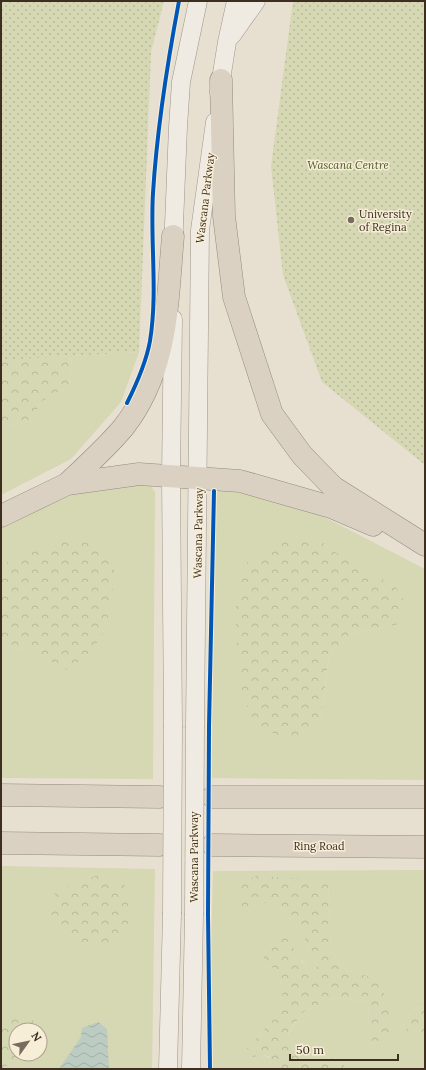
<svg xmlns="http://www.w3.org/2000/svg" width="426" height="1070" font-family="Lora,serif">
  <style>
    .grass { fill: #d6d7b3; fill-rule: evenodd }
    .forest { fill: url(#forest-crowns) }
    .park { fill: url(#park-dots) }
    .water { fill: url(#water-waves) }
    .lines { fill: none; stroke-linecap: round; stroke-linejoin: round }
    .secondary-casing { stroke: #9c958a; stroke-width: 19 }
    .motorway-casing { stroke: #928b80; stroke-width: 23 }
    .secondary { stroke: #efebe3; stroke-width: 18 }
    .motorway { stroke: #dad1c2; stroke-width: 22 }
    .secondary-bridge-casing { stroke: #9c958a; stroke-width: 19; stroke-linecap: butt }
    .secondary-bridge { stroke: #efebe3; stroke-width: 18 }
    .cycleway-casing { stroke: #f7eed8; stroke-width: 6 }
    .cycleway { stroke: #0057b8; stroke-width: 4 }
    .poi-dot { fill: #786c5e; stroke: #f7eed8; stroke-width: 1.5 }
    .labels { text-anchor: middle; stroke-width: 3; stroke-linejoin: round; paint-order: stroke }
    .park-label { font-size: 11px; font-style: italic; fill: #4d5a26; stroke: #f7eed8 }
    .street-label { font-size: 11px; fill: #3d2e20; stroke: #f7eed8 }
    .poi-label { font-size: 11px; fill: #3d2e20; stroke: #f7eed8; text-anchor: start }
  </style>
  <defs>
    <pattern id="forest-crowns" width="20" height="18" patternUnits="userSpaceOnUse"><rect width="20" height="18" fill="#d6d7b3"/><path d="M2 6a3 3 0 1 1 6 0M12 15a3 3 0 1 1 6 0" fill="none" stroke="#b9b99a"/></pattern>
    <pattern id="park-dots" width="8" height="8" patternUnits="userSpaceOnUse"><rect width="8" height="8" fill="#d6d7b3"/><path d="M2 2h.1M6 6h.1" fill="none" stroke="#b9b99a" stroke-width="1.8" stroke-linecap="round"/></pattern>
    <pattern id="water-waves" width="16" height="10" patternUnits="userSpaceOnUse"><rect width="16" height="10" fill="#bcccc2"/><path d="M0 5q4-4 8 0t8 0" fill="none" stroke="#a2b0a6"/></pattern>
  </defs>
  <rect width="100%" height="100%" fill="#e7e0d1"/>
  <g class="grass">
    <path d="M 139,352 L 121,402 L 71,459 L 1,495 L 1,424 L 7,427 L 32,419 L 42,401 L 69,386 L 72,356 Z"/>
    <path d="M 148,482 L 155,492 L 153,779 L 1,778 L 1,645 L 33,652 L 67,670 L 1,565 L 1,525 L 65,495 Z"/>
    <path d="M 221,489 L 301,505 L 425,569 L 425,780 L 212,778 L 213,496 ZM 319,540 L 344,558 L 396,625 L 350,634 L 329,654 L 320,725 Z"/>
    <path d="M 1,866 L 155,869 L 152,1069 L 4,1069 L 20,1054 L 40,1054 L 40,1030 L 38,1030 L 32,1018 L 1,1018 ZM 55,893 L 78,943 L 50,914 Z"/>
    <path d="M 425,870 L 425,994 L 403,1025 L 408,1032 L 425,1041 L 425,1069 L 343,1069 L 345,1062 L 334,1058 L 310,1063 L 294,1051 L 288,1034 L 303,1012 L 336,997 L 369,1003 L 368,1030 L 374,1046 L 377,979 L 346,970 L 331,952 L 328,880 L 241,909 L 259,903 L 277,903 L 304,937 L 318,966 L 308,972 L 302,960 L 264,955 L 264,965 L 277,969 L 283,992 L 277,1016 L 247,1048 L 270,1058 L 271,1069 L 208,1069 L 213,871 Z"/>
  </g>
  <g class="forest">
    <path d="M 77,345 L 72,356 L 69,386 L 42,401 L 32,419 L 7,427 L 1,424 L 1,356 Z"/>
    <path d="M 289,537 L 319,540 L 344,558 L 395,586 L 408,607 L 396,625 L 350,634 L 329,654 L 320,725 L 294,740 L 256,728 L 240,688 L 235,610 L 245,564 Z"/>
    <path d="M 67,538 L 95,545 L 115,571 L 107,627 L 92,651 L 67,670 L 33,652 L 1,645 L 1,565 Z"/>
    <path d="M 100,874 L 126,886 L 131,932 L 109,950 L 78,943 L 49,914 L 55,893 Z"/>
    <path d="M 256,876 L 328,880 L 331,952 L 346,970 L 377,979 L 389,1004 L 392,1034 L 382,1045 L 374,1046 L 368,1030 L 369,1003 L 336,997 L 303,1012 L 288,1033 L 294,1051 L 309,1062 L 334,1058 L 345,1062 L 343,1069 L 271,1069 L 270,1057 L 264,1055 L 252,1057 L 247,1048 L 277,1016 L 283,992 L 277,969 L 264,965 L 264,955 L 276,942 L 286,937 L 308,971 L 318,966 L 304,937 L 277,903 L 259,903 L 241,909 L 237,886 Z"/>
    <path d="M 425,994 L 425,1041 L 408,1032 L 403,1025 Z"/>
    <path d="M 10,1016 L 32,1018 L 38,1030 L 16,1030 L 16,1054 L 20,1054 L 4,1069 L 1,1069 L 1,1018 Z"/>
  </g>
  <g class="park">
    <path d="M 1,1 L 164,1 L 151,52 L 139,352 L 1,360 Z"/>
    <path d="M 293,1 L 425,1 L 425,465 L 322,382 L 283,275 L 271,166 Z"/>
  </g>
  <path class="water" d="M 98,1022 L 107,1029 L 109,1069 L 59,1069 L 81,1037 L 82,1028 Z"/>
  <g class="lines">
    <g class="secondary-casing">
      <g id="secondary">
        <path d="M 232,35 L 256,1"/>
        <path d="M 219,92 L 227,42 L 236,1"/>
        <path d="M 173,249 L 178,127 L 181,82 L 198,1"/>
        <path d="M 173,319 L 171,475 L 173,726"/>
        <path d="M 195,726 L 200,230 L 215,122"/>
        <path d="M 168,1069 L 172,914"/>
        <path d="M 191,1069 L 194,915"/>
      </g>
    </g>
    <g class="motorway-casing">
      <g id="motorway">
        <path d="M 221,80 L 224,216 L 234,297 L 272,414 L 302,455 L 333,487 L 425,545"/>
        <path d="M 67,484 C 86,466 106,448 123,428 C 168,371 167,304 173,236"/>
        <path d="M 1,516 L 67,484 L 139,474 L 240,481 L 331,507 L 373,525"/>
        <path d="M 1,795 L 160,797"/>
        <path d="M 213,797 L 425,797"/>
        <path d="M 1,843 L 160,845"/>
        <path d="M 213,845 L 425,847"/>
      </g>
    </g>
    <use href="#secondary" class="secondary"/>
    <use href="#motorway" class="motorway"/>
    <g class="secondary-bridge-casing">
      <g id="secondary-bridge">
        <path d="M 172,914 L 173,726"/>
        <path d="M 194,915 L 195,726"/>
      </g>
    </g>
    <use href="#secondary-bridge" class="secondary-bridge"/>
    <g class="cycleway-casing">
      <g id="cycleway">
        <path d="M 127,403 C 137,383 146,363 150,341 C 158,292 150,241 153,193 C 157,128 167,65 179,1"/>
        <path d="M 210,1069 L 208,915 L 209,726 L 214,491"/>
      </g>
    </g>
    <use href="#cycleway" class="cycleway"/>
  </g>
  <circle class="poi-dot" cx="351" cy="220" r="4"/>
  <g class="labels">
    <g class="park-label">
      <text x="348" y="169">Wascana Centre</text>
    </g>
    <g class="street-label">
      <text transform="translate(205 198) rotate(-83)" y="4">Wascana Parkway</text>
      <text transform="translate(198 533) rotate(-89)" y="4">Wascana Parkway</text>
      <text x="319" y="850">Ring Road</text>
      <text transform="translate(194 857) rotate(-90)" y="4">Wascana Parkway</text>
    </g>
    <g class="poi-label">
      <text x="359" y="218">University<tspan x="359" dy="13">of Regina</tspan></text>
    </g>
  </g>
  <rect width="426" height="1070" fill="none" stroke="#3d2e20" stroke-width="4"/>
  <g transform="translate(28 1042) rotate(57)"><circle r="19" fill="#f7eed8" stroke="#ada18e"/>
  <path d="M0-3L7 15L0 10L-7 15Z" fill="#786c5e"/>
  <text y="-6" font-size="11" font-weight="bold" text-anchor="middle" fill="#3d2e20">N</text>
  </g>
  <path d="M290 1054v6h108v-6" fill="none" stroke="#3d2e20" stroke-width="2"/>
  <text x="296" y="1054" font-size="12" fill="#3d2e20" stroke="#f7eed8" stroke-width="3" paint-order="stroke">50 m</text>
</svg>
